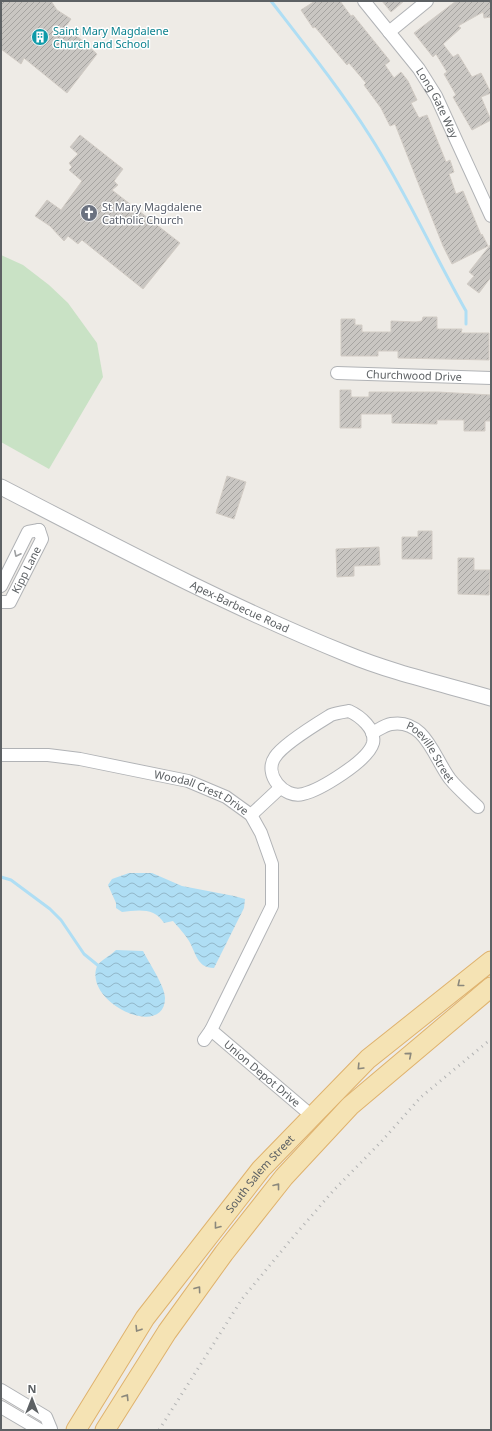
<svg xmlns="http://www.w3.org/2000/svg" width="492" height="1431" font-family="'Noto Sans',sans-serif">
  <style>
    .pitch { fill: #c9e2c5 }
    .water { fill: url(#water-waves) }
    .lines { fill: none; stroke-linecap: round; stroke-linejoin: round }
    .stream { stroke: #afdef4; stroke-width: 3 }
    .building { fill: url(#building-hatch); stroke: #d2ccc5 }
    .minor-casing { stroke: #b1b3b6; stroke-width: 14 }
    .tertiary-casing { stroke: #b1b3b6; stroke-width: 17 }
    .primary-casing { stroke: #dfb26d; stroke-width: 21 }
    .minor { stroke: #fff; stroke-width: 12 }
    .tertiary { stroke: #fff; stroke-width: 15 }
    .primary { stroke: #f5e3b4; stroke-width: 19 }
    .rail { stroke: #b3b4b4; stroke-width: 3; stroke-dasharray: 1 5; stroke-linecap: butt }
    .oneway { stroke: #9ea0a2 }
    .oneway2 { stroke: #8b887c }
    .labels { text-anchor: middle; stroke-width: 3; stroke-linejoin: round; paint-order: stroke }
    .culture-label { font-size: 11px; fill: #0d838f; stroke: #fff; text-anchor: start }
    .street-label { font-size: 11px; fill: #5d6164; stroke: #fff }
    .worship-label { font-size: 11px; fill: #5b616d; stroke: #fff; text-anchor: start }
  </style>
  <defs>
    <pattern id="water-waves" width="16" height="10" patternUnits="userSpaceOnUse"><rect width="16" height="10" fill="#afdef4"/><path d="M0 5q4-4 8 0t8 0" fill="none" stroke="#92b7c9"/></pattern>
    <pattern id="building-hatch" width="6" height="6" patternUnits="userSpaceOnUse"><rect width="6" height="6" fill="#c9c6c2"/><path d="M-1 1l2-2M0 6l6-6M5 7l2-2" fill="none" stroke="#a6a4a1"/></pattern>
  </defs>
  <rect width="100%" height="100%" fill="#eeebe6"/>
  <path class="pitch" d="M 1,255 L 23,265 L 49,285 L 68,303 L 97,343 L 103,377 L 49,469 L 1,442 Z"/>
  <g class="water">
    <path d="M 129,873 L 152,873 L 182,886 L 234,896 L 245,899 L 244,908 L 214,968 C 197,968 196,953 189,941 C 185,934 178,927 173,921 L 164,923 C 155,907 137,910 122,912 L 116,908 L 116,903 L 108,885 L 112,879 Z"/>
    <path d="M 116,950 L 143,951 C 149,963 165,986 165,998 C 165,1040 83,1003 97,966 C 100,961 111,955 116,950 Z"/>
  </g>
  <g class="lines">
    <g class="stream">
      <path d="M 271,1 C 305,45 340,89 370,136 C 406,192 433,253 466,311 L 466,324"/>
      <path d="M 1,877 L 11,880 L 50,909 L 61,920 L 84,954 L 100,967"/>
    </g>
  </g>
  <g class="building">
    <path d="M 1,1 L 51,1 L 57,10 L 71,19 L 66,26 L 97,54 L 67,93 L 24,58 L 21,64 L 1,49 Z"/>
    <path d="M 315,1 L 340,1 L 351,16 L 353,15 L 390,61 L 385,65 L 394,78 L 401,72 L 408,81 L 417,100 L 411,103 L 419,118 L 427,115 L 446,162 L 450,160 L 454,172 L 449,174 L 456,194 L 463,191 L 481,235 L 482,234 L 488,246 L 452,264 L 443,246 L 395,124 L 390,126 L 381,108 L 364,85 L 366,83 L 349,63 L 347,65 L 315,27 L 313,28 L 301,10 Z"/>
    <path d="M 382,1 L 404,1 L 391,12 Z"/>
    <path d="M 456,1 L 491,1 L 491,17 L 484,18 L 483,12 L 458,26 L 461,28 L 443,44 L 453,57 L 458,54 L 472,77 L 481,73 L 491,93 L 481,97 L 491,120 L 472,130 L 453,97 L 456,95 L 444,74 L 447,72 L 436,54 L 433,57 L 414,33 Z"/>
    <path d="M 80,135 L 123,169 L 114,181 L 118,185 L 112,190 L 180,243 L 143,289 L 82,240 L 78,244 L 68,236 L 64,241 L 50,226 L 35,216 L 47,200 L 61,210 L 82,181 L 69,170 L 72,167 L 69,163 L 78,154 L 70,147 Z"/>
    <path d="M 491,244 L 491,277 L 479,293 L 467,284 L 474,276 L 469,272 Z"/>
    <path d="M 423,317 L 437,317 L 437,329 L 462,329 L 461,333 L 489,333 L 489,360 L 398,358 L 398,351 L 378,351 L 378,356 L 341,356 L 341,319 L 355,319 L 355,325 L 362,325 L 362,332 L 391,332 L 391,321 L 416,322 L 422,321 Z"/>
    <path d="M 340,390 L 351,390 L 351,397 L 369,397 L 369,392 L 438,392 L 491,395 L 491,421 L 485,421 L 485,431 L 464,431 L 464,420 L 437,420 L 437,424 L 392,423 L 392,414 L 361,414 L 361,428 L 340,428 Z"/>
    <path d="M 227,476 L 246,482 L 234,519 L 216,513 Z"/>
    <path d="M 418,531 L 432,531 L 432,559 L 402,559 L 402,537 L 418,537 Z"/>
    <path d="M 379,547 L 380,565 L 354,566 L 354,576 L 337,577 L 336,549 Z"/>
    <path d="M 458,558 L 474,558 L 474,570 L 490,570 L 489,595 L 458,594 Z"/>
  </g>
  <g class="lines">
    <g class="minor-casing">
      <g id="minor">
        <path id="s1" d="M 364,1 L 419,69 L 436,96 L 491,216"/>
        <path d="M 389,32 L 427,1"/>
        <path id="s2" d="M 337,373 L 491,378"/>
        <path d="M 1,586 L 28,532 L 39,530"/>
        <path id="s3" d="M 1,602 L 10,602 L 42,539 L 39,530"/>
        <path d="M 349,711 C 360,716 376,729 373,743 C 368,761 320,790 303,794 C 284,799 263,774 275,757 C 283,744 318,723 331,715 C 336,713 343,712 349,711 Z"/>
        <path id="s4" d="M 372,733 C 378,730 385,725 391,724 C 425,718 434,758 450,779 C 458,789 469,798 478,807"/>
        <path id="s5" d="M 1,755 L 48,755 L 80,759 L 188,781 L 226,797 L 251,815 L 261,833 L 272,864 L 272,906 L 211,1030 L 204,1040"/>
        <path d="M 251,815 L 280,788"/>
        <path id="s6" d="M 211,1030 L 312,1116"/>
        <path d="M 1,1390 L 46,1417 L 51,1429"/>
        <path d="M 1,1407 L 40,1430"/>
      </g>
    </g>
    <g class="tertiary-casing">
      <g id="tertiary">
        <path id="s7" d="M 1,487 C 115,546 228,606 347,654 C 393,673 443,684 491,698"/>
      </g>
    </g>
    <g class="primary-casing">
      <g id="primary">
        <path id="s8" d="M 76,1430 L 145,1318 L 261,1169 L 368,1059 L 491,961"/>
        <path d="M 105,1430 L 167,1332 L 224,1253 L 284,1177 L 350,1106 L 491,987"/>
      </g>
    </g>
    <use href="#minor" class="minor"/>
    <use href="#tertiary" class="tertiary"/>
    <use href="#primary" class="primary"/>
    <path class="rail" d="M 159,1430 L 242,1299 L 289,1242 L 333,1191 L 380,1143 L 421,1097 L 491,1039"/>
  </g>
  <defs><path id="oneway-chevron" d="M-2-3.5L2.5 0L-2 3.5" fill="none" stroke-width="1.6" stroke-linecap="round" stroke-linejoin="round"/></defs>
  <use class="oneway" href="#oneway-chevron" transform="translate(17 554) rotate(116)"/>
  <g class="oneway2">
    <use href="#oneway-chevron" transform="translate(460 984) rotate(141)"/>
    <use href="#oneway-chevron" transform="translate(409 1055) rotate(-41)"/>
    <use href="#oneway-chevron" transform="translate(360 1067) rotate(134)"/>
    <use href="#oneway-chevron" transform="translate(277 1186) rotate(-52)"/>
    <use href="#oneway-chevron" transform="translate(217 1226) rotate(128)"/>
    <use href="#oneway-chevron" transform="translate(198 1289) rotate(-54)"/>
    <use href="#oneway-chevron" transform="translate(138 1329) rotate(122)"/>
    <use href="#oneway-chevron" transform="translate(126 1397) rotate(-58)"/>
  </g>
  <defs>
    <g id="building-disc" transform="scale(0.9)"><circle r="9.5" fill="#0f9aa8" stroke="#fff"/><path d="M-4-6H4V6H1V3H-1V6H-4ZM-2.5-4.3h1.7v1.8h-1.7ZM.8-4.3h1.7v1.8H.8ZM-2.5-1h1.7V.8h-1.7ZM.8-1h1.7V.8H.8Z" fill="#fff"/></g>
    <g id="church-disc" transform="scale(0.9)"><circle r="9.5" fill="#6b7280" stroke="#fff"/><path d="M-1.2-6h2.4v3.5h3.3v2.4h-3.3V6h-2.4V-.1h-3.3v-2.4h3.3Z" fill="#fff"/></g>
  </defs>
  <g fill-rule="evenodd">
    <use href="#building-disc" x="40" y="37"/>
    <use href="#church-disc" x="89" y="213"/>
  </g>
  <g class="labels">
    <g class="culture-label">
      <text x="53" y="35">Saint Mary Magdalene<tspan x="53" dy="13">Church and School</tspan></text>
    </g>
    <g class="street-label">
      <text dy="4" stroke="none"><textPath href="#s1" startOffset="126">Long Gate Way</textPath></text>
      <text dy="4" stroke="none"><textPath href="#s2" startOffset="77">Churchwood Drive</textPath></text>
      <text dy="4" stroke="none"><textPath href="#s3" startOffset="45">Kipp Lane</textPath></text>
      <text dy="4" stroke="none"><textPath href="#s7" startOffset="267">Apex-Barbecue Road</textPath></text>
      <text dy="4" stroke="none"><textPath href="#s4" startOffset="74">Poeville Street</textPath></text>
      <text dy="4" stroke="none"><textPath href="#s5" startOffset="206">Woodall Crest Drive</textPath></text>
      <text dy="4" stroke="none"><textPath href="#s6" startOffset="67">Union Depot Drive</textPath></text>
      <text dy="4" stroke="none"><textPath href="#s8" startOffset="316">South Salem Street</textPath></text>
    </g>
    <g class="worship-label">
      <text x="102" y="211">St Mary Magdalene<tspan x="102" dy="13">Catholic Church</tspan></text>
    </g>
  </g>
  <rect width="492" height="1431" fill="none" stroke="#5d6164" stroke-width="4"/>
  <g transform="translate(32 1399)" stroke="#ffffff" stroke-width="3" paint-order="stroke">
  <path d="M0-3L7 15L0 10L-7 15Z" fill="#5d6164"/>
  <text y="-6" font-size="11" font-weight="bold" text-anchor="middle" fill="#5d6164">N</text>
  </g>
</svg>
